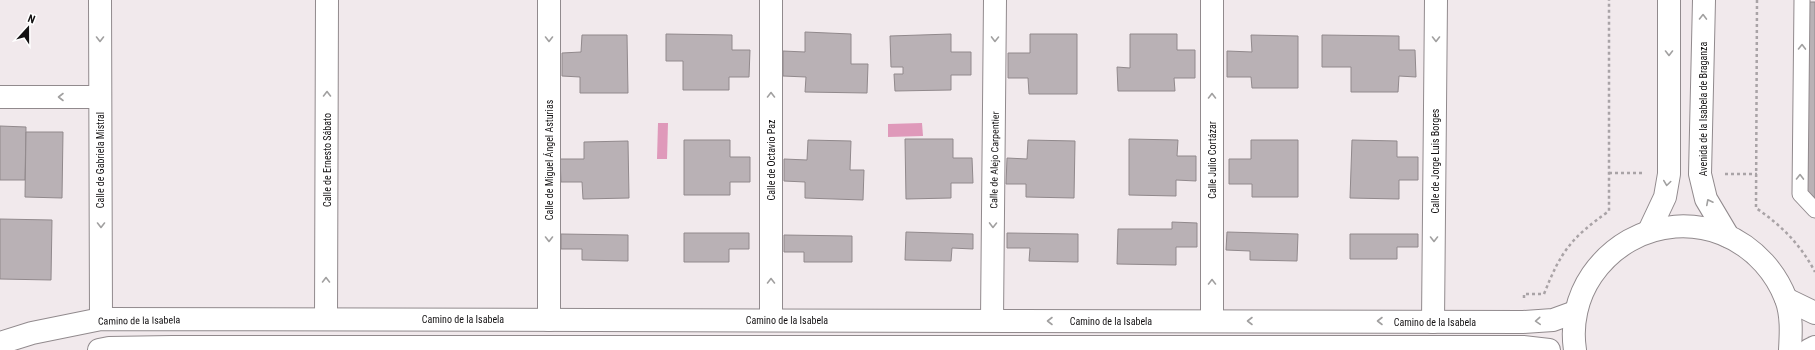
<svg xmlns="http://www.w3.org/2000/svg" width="1815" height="350" font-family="'Roboto Condensed',sans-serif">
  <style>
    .water { fill: #df99ba }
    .building { fill: #b9b1b5; stroke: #91898c }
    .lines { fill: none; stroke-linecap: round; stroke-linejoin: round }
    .service-casing { stroke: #918a8d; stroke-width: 17 }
    .minor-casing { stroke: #918a8d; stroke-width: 24 }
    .path { stroke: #a9a3a6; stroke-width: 2.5; stroke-dasharray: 3 3; stroke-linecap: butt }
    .service { stroke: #fff; stroke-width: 15 }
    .minor { stroke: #fff; stroke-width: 22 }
    .oneway { stroke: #a1a0a0 }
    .labels { text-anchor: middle; stroke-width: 3; stroke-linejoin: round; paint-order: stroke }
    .street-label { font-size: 10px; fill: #131112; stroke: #fff }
  </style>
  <rect width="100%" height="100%" fill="#f1e9ec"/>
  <g class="water">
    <path d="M 658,123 L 668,123 L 667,159 L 657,159 Z"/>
    <path d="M 922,123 L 923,136 L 888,137 L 888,124 Z"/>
  </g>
  <g class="building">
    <path d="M 1805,2 L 1815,2 L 1815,201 L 1804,192 Z"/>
    <path d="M 805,32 L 851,34 L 851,64 L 868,64 L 867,93 L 805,92 L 806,77 L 783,76 L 783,51 L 805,52 Z"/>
    <path d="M 666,34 L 732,35 L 732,50 L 750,50 L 749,77 L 729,77 L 729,90 L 683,90 L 683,61 L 666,61 Z"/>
    <path d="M 951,34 L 951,52 L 971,52 L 971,75 L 951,75 L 951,90 L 895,91 L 894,74 L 903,74 L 903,67 L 891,67 L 890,36 Z"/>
    <path d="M 1030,34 L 1077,34 L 1077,94 L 1029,94 L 1028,78 L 1008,78 L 1008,53 L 1030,53 Z"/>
    <path d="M 1130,34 L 1177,34 L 1177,50 L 1195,50 L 1195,78 L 1174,78 L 1175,91 L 1118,91 L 1117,67 L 1130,68 Z"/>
    <path d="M 582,35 L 627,35 L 628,93 L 580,93 L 580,77 L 562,76 L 562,53 L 581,52 Z"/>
    <path d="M 1251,35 L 1298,36 L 1298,88 L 1252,88 L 1251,77 L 1227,77 L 1227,51 L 1252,52 Z"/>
    <path d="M 1322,35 L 1399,36 L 1399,50 L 1415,50 L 1416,77 L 1399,76 L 1398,92 L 1351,92 L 1351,67 L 1322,67 Z"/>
    <path d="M 0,126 L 26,127 L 25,180 L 0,180 Z"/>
    <path d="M 26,132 L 63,132 L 62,198 L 25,197 Z"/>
    <path d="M 905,139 L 953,139 L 953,158 L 972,158 L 973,183 L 951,183 L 951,198 L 906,199 Z"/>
    <path d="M 1129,139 L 1178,140 L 1177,156 L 1196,156 L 1196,181 L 1176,180 L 1176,196 L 1129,195 Z"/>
    <path d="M 684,140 L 730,140 L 730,157 L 750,157 L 750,182 L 730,182 L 730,195 L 684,195 Z"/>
    <path d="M 808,140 L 851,141 L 850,170 L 864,170 L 863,200 L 805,198 L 805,182 L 784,181 L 784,159 L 807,160 Z"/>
    <path d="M 1028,140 L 1075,141 L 1074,198 L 1026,197 L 1026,184 L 1006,184 L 1007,158 L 1027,159 Z"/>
    <path d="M 1251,140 L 1298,140 L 1298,197 L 1252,197 L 1252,184 L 1229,184 L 1229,159 L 1251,159 Z"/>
    <path d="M 1352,140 L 1397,141 L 1397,157 L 1418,157 L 1418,180 L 1399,180 L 1399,199 L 1350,198 Z"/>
    <path d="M 628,141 L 629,198 L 583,199 L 582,182 L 561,182 L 560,159 L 584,159 L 584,142 Z"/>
    <path d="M 0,219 L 52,220 L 51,280 L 0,279 Z"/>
    <path d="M 1172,222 L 1197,223 L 1197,247 L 1176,247 L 1176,265 L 1117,264 L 1118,229 L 1172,229 Z"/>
    <path d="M 906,232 L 973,234 L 973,249 L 952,248 L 951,261 L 905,260 Z"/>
    <path d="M 1227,232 L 1298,234 L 1297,261 L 1250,260 L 1250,251 L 1226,250 Z"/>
    <path d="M 684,233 L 749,233 L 749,249 L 729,249 L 729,262 L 684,262 Z"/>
    <path d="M 1007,233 L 1078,234 L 1078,262 L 1029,261 L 1030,248 L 1007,248 Z"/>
    <path d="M 561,234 L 628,235 L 628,261 L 582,260 L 582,249 L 561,249 Z"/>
    <path d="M 1350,234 L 1418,234 L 1418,247 L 1397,247 L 1397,259 L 1350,259 Z"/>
    <path d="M 784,235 L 852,236 L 852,262 L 804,262 L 804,252 L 784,252 Z"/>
  </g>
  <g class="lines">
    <g class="service-casing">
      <path id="service" d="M 1802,0 L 1800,194 L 1815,210"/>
    </g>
    <g class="minor-casing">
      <g id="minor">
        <path d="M 100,0 L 101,319"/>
        <path d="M 771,0 L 771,320"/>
        <path d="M 1704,0 L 1700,174 L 1706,199 L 1728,236"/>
        <path d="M 0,97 L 100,97"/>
        <path d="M 1649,231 L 1665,197 L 1669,174 L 1669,0"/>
        <path d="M 1786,299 L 1815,313"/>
        <path d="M 326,319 L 327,0"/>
        <path d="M 549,320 L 549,0"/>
        <path d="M 992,320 L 995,0"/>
        <path d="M 1212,321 L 1212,0"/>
        <path d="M 1433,322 L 1436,0"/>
        <path d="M 0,343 L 32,333 L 101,319 L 1523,322 L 1553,320 L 1575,312"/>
        <path d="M 99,350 L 109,348 L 172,347 L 1523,347 L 1549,350"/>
        <path d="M 1575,350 C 1571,324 1577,297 1592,275 C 1633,216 1715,209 1764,263 C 1773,273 1781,286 1786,299 C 1792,315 1791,333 1790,350"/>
        <path d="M 1809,350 L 1815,347"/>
      </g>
    </g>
    <g class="path">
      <path d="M 1757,0 L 1756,208 C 1781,225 1801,245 1815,272"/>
      <path d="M 1609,173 L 1644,173"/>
      <path d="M 1725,174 L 1757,174"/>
      <path d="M 1524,298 L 1524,294 L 1544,294 C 1561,251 1571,238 1609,211 L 1609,0"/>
    </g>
    <use href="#service" class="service"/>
    <use href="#minor" class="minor"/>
  </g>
  <defs><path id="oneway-chevron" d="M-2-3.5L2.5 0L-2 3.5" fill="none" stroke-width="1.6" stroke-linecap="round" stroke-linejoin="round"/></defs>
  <g class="oneway">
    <use href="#oneway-chevron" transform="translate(1703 17) rotate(-89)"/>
    <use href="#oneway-chevron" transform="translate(100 39) rotate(90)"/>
    <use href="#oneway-chevron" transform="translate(549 39) rotate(90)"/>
    <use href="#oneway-chevron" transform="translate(995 39) rotate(91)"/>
    <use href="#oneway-chevron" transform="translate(1436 39) rotate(90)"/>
    <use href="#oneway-chevron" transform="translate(1802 47) rotate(-89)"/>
    <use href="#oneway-chevron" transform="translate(1669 53) rotate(90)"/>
    <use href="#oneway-chevron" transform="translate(327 94) rotate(-90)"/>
    <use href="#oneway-chevron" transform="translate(771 95) rotate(-90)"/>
    <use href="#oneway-chevron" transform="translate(1212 96) rotate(-90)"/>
    <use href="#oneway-chevron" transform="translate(61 97) rotate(-180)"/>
    <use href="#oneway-chevron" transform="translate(1800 177) rotate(-89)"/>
    <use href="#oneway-chevron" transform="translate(1667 183) rotate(98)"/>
    <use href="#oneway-chevron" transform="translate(1709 202) rotate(-117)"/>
    <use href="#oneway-chevron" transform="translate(101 225) rotate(90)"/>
    <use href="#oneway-chevron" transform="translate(993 225) rotate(91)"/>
    <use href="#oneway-chevron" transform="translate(549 239) rotate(90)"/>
    <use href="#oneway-chevron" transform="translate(1434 239) rotate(90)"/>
    <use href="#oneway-chevron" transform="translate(326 280) rotate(-90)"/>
    <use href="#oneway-chevron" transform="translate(771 281) rotate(-90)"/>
    <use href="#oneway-chevron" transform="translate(1212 282) rotate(-90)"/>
    <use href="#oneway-chevron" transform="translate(1050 321) rotate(-180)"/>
    <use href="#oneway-chevron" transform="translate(1250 321) rotate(-180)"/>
    <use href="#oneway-chevron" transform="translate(1380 321) rotate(-180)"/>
    <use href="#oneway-chevron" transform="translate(1538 321) rotate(176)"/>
  </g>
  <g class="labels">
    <g class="street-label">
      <text transform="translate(1703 109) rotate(-90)" y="4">Avenida de la Isabela de Braganza</text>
      <text transform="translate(100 160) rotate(-90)" y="4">Calle de Gabriela Mistral</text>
      <text transform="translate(327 160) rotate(-90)" y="4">Calle de Ernesto Sábato</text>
      <text transform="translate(549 160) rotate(-90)" y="4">Calle de Miguel Ángel Asturias</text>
      <text transform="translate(771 160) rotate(-90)" y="4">Calle de Octavio Paz</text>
      <text transform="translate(994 160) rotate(-89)" y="4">Calle de Alejo Carpentier</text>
      <text transform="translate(1212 160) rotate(-90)" y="4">Calle Julio Cortázar</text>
      <text transform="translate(1435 161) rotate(-90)" y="4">Calle de Jorge Luis Borges</text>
      <text x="463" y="323">Camino de la Isabela</text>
      <text transform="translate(139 320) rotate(-1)" y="4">Camino de la Isabela</text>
      <text x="787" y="324">Camino de la Isabela</text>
      <text x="1111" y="325">Camino de la Isabela</text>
      <text x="1435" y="326">Camino de la Isabela</text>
    </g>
  </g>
  <g transform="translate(28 28) rotate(21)" stroke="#ffffff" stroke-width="3" paint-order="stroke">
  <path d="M0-3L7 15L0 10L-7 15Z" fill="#131112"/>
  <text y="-6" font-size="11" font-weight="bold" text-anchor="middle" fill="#131112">N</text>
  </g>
</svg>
